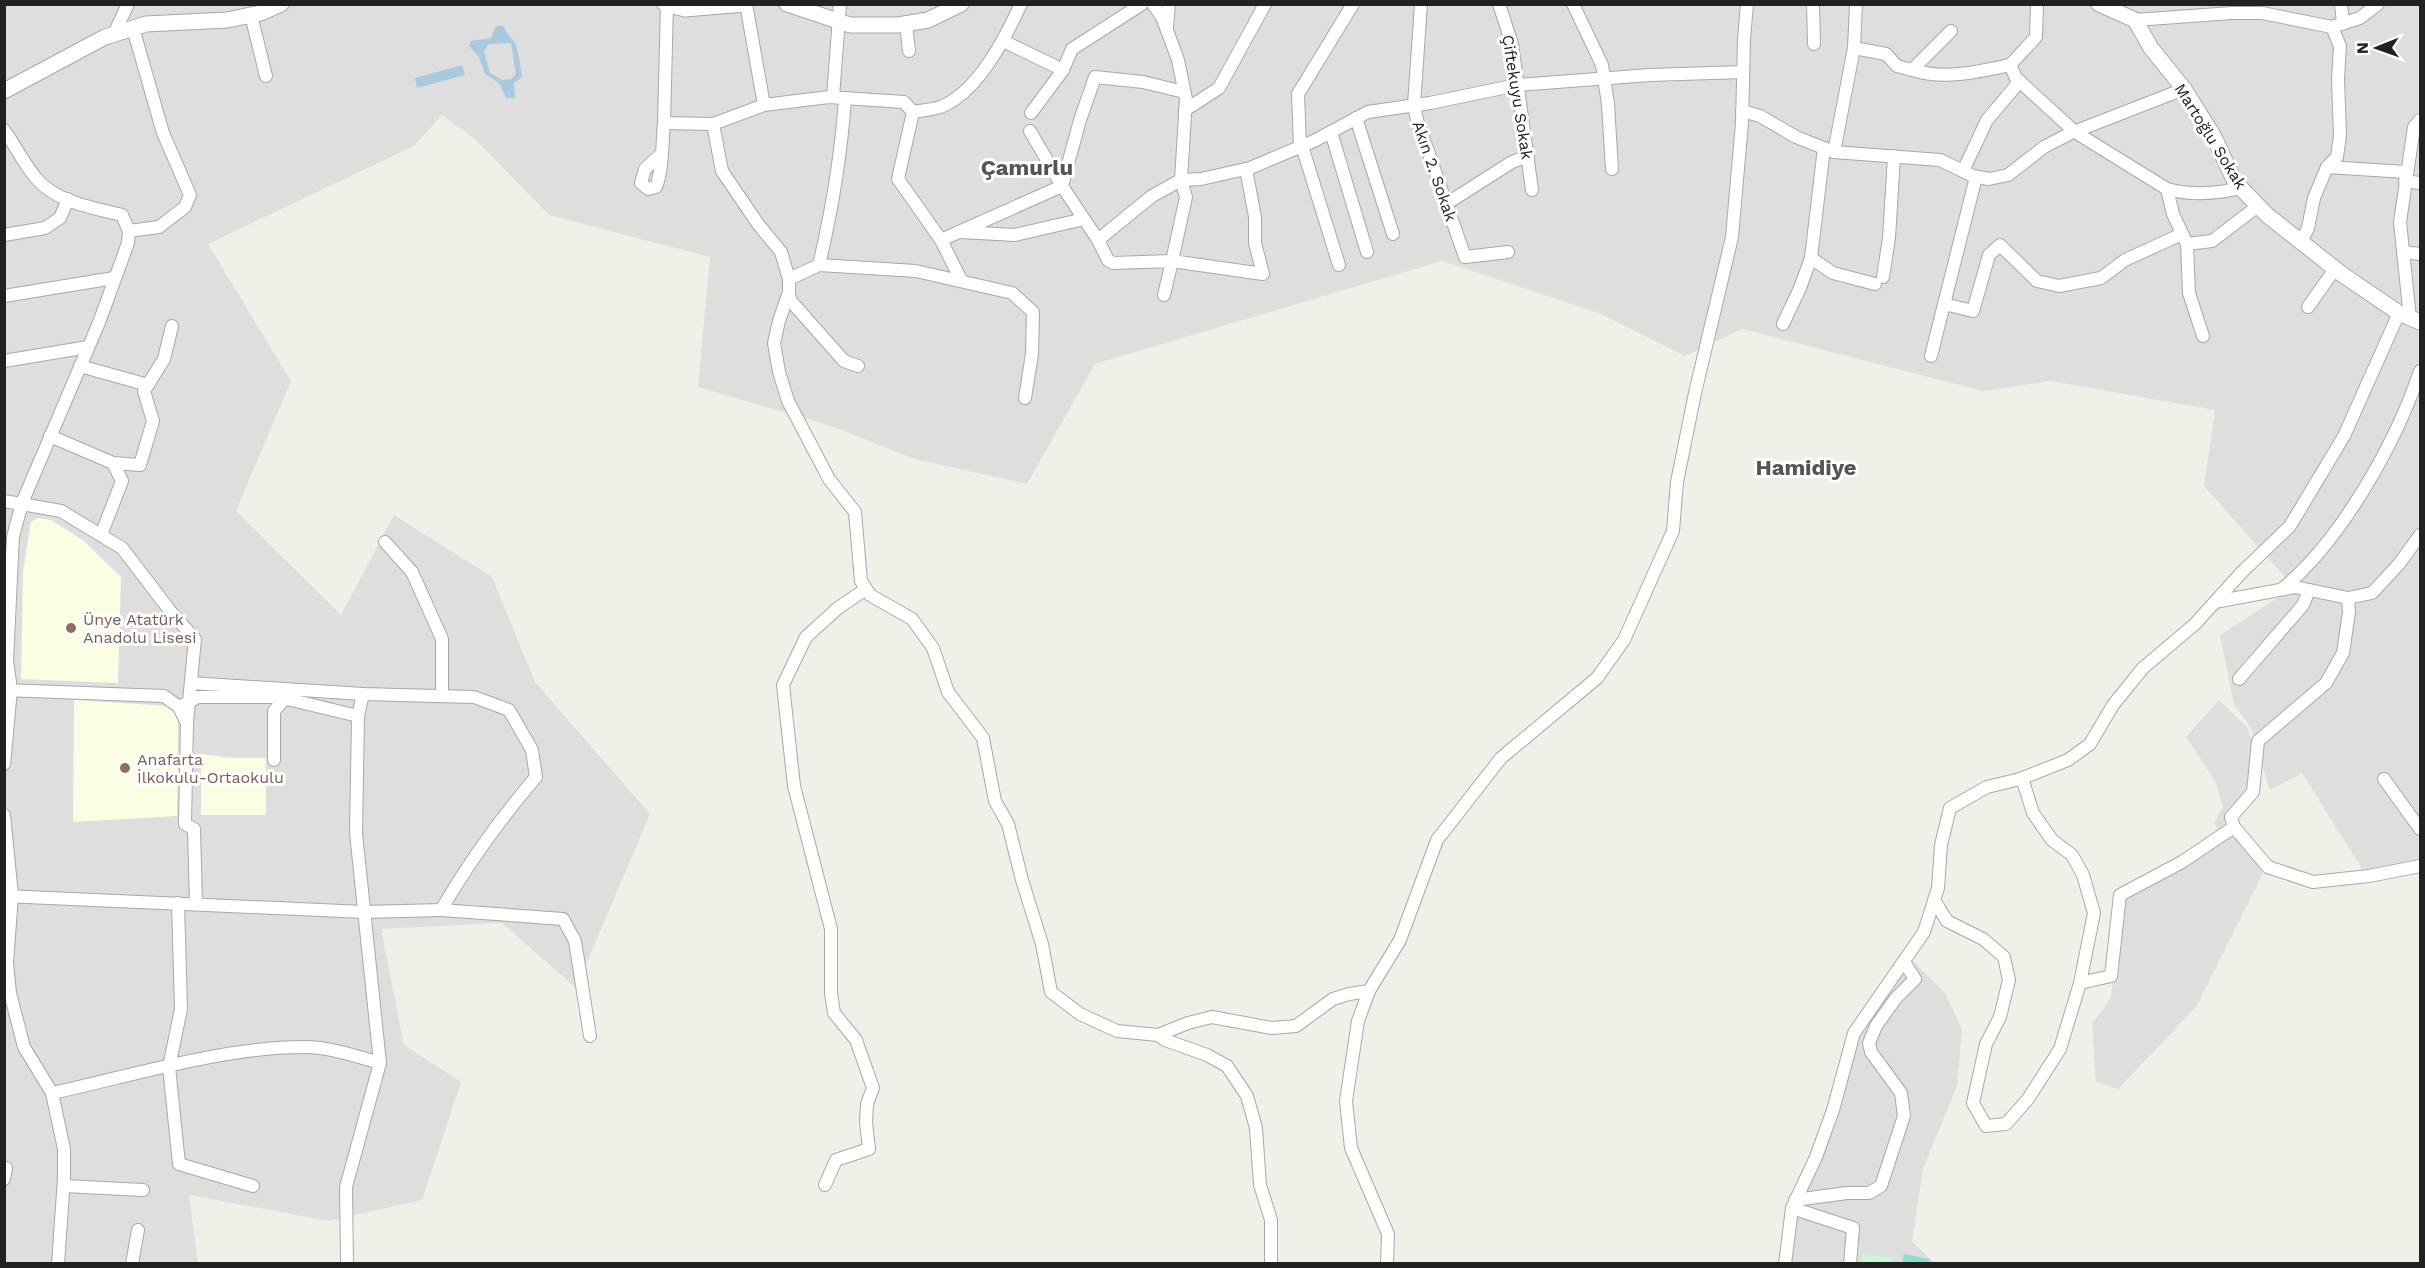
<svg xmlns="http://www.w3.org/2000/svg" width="2425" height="1268" font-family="'Work Sans',sans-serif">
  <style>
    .residential { fill: #dfdede }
    .education { fill: #faffe3 }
    .park { fill: #c6fad3 }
    .pitch { fill: #87dfcc }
    .water { fill: #a9c9de; fill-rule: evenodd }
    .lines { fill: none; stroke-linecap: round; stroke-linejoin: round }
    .minor-casing { stroke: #a8a8a8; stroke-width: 14 }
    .tertiary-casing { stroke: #a8a8a8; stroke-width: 17 }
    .minor { stroke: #fff; stroke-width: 12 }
    .tertiary { stroke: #fff; stroke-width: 15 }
    .education-dot { fill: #8d6e63; stroke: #fff; stroke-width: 2 }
    .labels { text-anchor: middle; stroke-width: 6; stroke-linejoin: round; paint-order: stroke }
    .street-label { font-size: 16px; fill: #212121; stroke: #fff }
    .education-label { font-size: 16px; fill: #785e54; stroke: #fff; text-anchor: start }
    .district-label { font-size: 22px; font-weight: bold; fill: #545454; stroke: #fff }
  </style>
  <rect width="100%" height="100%" fill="#f1f0e8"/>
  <g class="residential">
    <path d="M 5,5 L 2420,5 L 2420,875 L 2362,869 L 2302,773 L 2270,790 L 2251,728 L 2234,705 L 2220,635 L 2294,587 L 2204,486 L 2215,410 L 2050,381 L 1983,391 L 1742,329 L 1685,356 L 1601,314 L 1442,261 L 1095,364 L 1027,484 L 914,459 L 834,427 L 698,387 L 710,257 L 549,215 L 475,139 L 442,115 L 414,146 L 208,244 L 291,381 L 236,511 L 341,615 L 394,515 L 492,577 L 535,682 L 650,814 L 576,988 L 502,923 L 381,929 L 404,1045 L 461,1082 L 422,1200 L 329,1221 L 189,1195 L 198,1263 L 5,1264 Z"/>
    <path d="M 2219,700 L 2247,727 L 2253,743 L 2252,763 L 2246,790 L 2227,820 L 2263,873 L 2196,1007 L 2118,1089 L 2096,1082 L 2092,1024 L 2111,998 L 2122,898 L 2180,871 L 2225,839 L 2214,823 L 2223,807 L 2215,781 L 2186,737 Z"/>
    <path d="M 1912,960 L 1945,993 L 1962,1030 L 1957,1086 L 1923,1169 L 1912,1242 L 1935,1263 L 1778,1264 L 1783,1233 L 1837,1122 L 1846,1067 L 1867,1024 Z"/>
  </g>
  <g class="education">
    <path d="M 38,518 L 51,520 L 84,541 L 121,577 L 118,683 L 21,679 L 23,571 L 31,522 Z"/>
    <path d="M 74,700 L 168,706 L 174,711 L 178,720 L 177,816 L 73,822 Z"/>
    <path d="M 201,754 L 232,758 L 266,758 L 266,815 L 201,815 Z"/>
  </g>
  <path class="park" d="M 1862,1254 L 1893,1258 L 1892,1263 L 1861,1263 Z"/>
  <path class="pitch" d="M 1904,1254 L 1929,1259 L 1929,1263 L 1902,1263 Z"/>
  <g class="water">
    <path d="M 498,26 L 504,26 C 506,34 510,36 515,43 C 517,46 522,72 522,77 L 514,83 L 515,98 L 506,98 L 499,83 L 485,74 L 479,57 L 469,46 L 471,41 L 491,38 L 495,28 ZM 511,43 L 516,74 L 511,79 L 502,80 L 490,73 L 484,51 L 489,44 Z"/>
    <path d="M 462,65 L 465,75 L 417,88 L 415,78 Z"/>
  </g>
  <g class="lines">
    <g class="minor-casing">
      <g id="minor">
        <path d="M 1153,4 L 1162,17 L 1178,60 L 1186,99 L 1181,180 L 1186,197 L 1172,261 L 1263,274 L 1255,243 L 1255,217 L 1246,169"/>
        <path d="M 1421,4 L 1414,105 L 1417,120 L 1465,257 L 1508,252"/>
        <path d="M 1499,4 L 1512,44 L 1532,190"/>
        <path d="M 1573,4 L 1602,65 L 1608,104 L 1612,169"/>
        <path d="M 1813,4 L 1814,44"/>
        <path d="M 2037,4 L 2036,37 L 2010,65 L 2016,78 L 2075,132 L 2167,189 C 2192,196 2216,194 2241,188"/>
        <path d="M 2341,4 L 2343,23"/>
        <path d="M 667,5 L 664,123 L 713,124 L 764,105 L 746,4"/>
        <path d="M 251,15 L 266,76"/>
        <path d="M 2135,20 L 2232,13 L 2262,13 L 2332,27 L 2360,18 L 2378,4"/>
        <path d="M 906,23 L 909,51"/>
        <path d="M 1167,27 L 1169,4"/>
        <path d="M 1951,31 L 1912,70 C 1944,80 1978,72 2010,65"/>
        <path d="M 114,34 L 128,4"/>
        <path d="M 1003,41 L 1063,70 L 1072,49 L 1142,4"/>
        <path d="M 1854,48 L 1886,54 L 1897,66 L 1912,70"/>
        <path d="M 833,97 L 840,4"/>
        <path d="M 764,105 L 829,97 L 904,102 L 913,112"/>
        <path d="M 1185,110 L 1219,88 L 1265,4"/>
        <path d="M 1742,111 L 1760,116 L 1796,137 L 1834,152 L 1940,160 L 1973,176 L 1989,179 L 2008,175 L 2044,147 L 2071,133 L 2184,89"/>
        <path d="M 1031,113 L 1063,70"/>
        <path d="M 1356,118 L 1393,234"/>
        <path d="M 713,124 L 722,171 L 758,224 L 781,252 L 789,279 L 819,265 L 916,271 L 1012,293 L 1033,312 L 1032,354 L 1025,398"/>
        <path d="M 4,130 C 15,145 24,164 36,178 C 55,202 94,208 122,215 L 129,231 L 128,243 L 100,320 L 22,503 L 13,537 L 7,660 L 11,690 L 4,764"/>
        <path d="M 1030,131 L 1062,186"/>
        <path d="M 1331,132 L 1367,252"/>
        <path d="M 1302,146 L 1339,265"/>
        <path d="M 1300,147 L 1298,94 L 1353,4"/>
        <path d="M 1834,152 L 1854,48 L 1856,4"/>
        <path d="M 660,155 L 645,169 L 641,183 L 648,189 L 656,187 C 663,170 662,143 664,123"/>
        <path d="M 2327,167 L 2406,172"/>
        <path d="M 1963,171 L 1987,120 L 2020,81"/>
        <path d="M 2405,181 L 2420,183"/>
        <path d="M 1062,186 L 1080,120 L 1095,77 L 1143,82 L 1184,92"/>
        <path d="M 2167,189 L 2173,214 L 2187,244 L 2189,293 L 2203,336"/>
        <path d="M 1446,204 L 1512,162 L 1528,156"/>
        <path d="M 129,231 L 159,227 L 185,207 L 190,195 L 163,133 L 133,28"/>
        <path d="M 961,232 L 1015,235 L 1084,219"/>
        <path d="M 4,235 L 45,228 L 60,218 L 68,199"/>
        <path d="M 941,240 L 898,179 L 913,112 C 923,110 936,110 945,105 C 980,88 1005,38 1021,4"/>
        <path d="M 1098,240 L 1152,196 L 1181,180 L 1201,179 L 1250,168 L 1314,141 L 1368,112 L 1430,103 L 1517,85 L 1650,75 L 1743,72"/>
        <path d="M 2301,242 L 2308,228 L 2314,198 L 2327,167 L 2337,157 L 2340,136 L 2338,79 L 2340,46 L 2332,27"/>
        <path d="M 2187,244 L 2212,241 L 2258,206"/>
        <path d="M 2403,252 L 2420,254"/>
        <path d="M 1811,258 L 1833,273 L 1875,284"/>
        <path d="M 819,265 C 832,210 841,156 845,99"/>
        <path d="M 1883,277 L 1889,238 L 1894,156"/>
        <path d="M 789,279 L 789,292 L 779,321 L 774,343 L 779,372 L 788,401 L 829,479 L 855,512 L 861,581 L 870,595 L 912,619 L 933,648 L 948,692 L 983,738 L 995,801 L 1008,824 L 1022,880 L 1042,944 L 1051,992 L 1080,1014 L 1117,1031 L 1158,1035 L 1188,1023 L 1212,1017 L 1272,1028 L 1296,1026 L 1333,999 L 1349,994 L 1369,991"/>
        <path d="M 961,280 L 941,240 L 1062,186 L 1098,240 L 1108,260 L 1113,263 L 1172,261 L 1164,295"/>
        <path d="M 789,292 L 790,300 L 844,361 L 858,366"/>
        <path d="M 4,296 L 114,278"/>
        <path d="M 1944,304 L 1973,311 L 1989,255 L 2000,245 L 2037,281 L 2059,286 L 2101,278 L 2125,260 L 2182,234"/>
        <path d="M 2308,307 L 2335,269"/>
        <path d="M 2410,318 L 2400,222 L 2414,127 L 2420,120"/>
        <path d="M 1783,324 L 1800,288 L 1811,258 L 1824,148"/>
        <path d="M 1931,356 L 1976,177"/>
        <path d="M 4,361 L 88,347"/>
        <path d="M 80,366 L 148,385"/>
        <path d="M 50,436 L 113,463 L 122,481 L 101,535"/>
        <path d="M 113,463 L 140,465 L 153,421 L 144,391 L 164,359 L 172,326"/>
        <path d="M 4,501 L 61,511 L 122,548 L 171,612 L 195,639 L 187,722"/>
        <path d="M 385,542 L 412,572 L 442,639 L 442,696"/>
        <path d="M 2282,589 C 2341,541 2396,443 2420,371"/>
        <path d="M 2348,598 L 2349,612 L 2343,653 L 2326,683 L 2258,741 L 2253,792 L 2231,817 L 2234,827 L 2268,867 L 2313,882 L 2369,876 L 2420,866"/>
        <path d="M 2215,602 L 2295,587 L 2348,598 L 2372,593 L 2399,564 L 2420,535"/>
        <path d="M 2239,679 L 2303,605 L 2309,590"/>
        <path d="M 4,690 L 164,696 L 179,707 L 187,723 L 185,824 L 194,829 L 196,904"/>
        <path d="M 183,705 L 198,697 L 279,697 L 358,716"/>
        <path d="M 274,760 L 274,711 L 287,696"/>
        <path d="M 2384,779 L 2420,829"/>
        <path d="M 4,815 L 12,895 L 7,963 L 10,993 L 24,1047 L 52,1093 L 64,1149 L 64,1178 L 58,1264"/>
        <path d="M 4,896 L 364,912 L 441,910 C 469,862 500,819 536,777 L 532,750 L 509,710 L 474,697 L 363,694 L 191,683"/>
        <path d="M 1934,900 L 1947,921 L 1983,939 L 2004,957 L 2009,980 L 2000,1017 L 1986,1044 L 1973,1103 L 1986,1126 L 2006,1124 L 2028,1099 L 2060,1049 L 2080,983 L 2094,913 L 2083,875 L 2072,855 L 2052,840 L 2033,813 L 2022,778"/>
        <path d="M 178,903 L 181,1009 L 169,1067 L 179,1164 L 253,1186"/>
        <path d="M 441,910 L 563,919 L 575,941 L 590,1036"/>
        <path d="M 2080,983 L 2111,976 L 2120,895 L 2182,862 L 2234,827"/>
        <path d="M 1158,1035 L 1165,1040 L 1207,1055 L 1227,1066 L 1247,1096 L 1256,1128 L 1260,1185 L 1271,1220 L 1271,1264"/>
        <path d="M 52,1093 C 131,1076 223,1047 304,1047 C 329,1047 356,1056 380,1063"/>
        <path d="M 4,1179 L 6,1168"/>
        <path d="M 825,1185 L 836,1160 L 869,1149 L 866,1122 L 867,1104 L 873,1088 L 856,1040 L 834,1013 L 831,993 L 831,929 L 794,786 L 783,685 L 806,637 L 838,608 L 866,589"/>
        <path d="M 64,1186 L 143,1190"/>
        <path d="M 1795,1200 L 1847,1193 L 1869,1193 L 1881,1186 L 1904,1116 L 1901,1093 L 1871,1052 L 1869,1043 L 1876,1026 L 1896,998 L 1915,979 L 1904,962"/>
        <path d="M 1792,1208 L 1853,1228 L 1850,1264"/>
        <path d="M 132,1264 L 138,1230"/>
        <path d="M 347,1264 L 346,1187 L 380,1063 L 356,833 L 358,716 L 363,694"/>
        <path d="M 1387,1264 L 1388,1234 L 1351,1148 L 1346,1101 L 1358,1021 L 1369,991 L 1400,940 L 1437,840 L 1501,758 L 1597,678 L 1624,640 L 1673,531 L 1677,482 L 1695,393 L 1732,237 L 1742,123 L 1744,39 L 1747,4"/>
        <path d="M 1785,1264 L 1792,1208 L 1816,1157 L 1833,1110 L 1854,1033 L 1924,932 L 1938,888 L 1941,845 L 1950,808 L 1987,787 L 2020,779 L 2068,760 L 2090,744 L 2113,705 L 2143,668 L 2195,624 L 2242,572 L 2290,526 L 2344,436 L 2399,313"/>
      </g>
    </g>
    <g class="tertiary-casing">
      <g id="tertiary">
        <path d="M 665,4 L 685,9 L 745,4"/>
        <path d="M 787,4 L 850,25 L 898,25 L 928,20 L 961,4"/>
        <path d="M 2099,4 L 2135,20 L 2151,48 L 2184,89 L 2213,135 L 2235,182 L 2267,215 L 2343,275 L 2399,313 L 2420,322"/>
        <path d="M 4,91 L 105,37 L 146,24 L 227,20 L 261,13 L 281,4"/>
      </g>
    </g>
    <use href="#minor" class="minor"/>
    <use href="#tertiary" class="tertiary"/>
  </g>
  <g class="education-dot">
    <circle cx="71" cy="628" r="6"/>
    <circle cx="125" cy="768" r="6"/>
  </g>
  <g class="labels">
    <g class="street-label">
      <text transform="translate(1518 97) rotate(81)" y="6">Çiftekuyu Sokak</text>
      <text transform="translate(2211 136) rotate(58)" y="6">Martoğlu Sokak</text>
      <text transform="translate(1435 171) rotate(71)" y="6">Akın 2. Sokak</text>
    </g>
    <g class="education-label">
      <text x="83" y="625">Ünye Atatürk<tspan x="83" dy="18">Anadolu Lisesi</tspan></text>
      <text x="137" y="765">Anafarta<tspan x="137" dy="18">İlkokulu-Ortaokulu</tspan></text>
    </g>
    <g class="district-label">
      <text x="1027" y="175">Çamurlu</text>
      <text x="1806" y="475">Hamidiye</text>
    </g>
  </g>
  <rect width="2425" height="1268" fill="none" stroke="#212121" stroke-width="12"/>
  <g transform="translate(2377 48) rotate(269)" stroke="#ffffff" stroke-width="4.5" paint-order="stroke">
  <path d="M0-4.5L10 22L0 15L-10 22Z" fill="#212121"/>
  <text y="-9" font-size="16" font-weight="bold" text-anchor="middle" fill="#212121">N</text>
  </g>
</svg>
